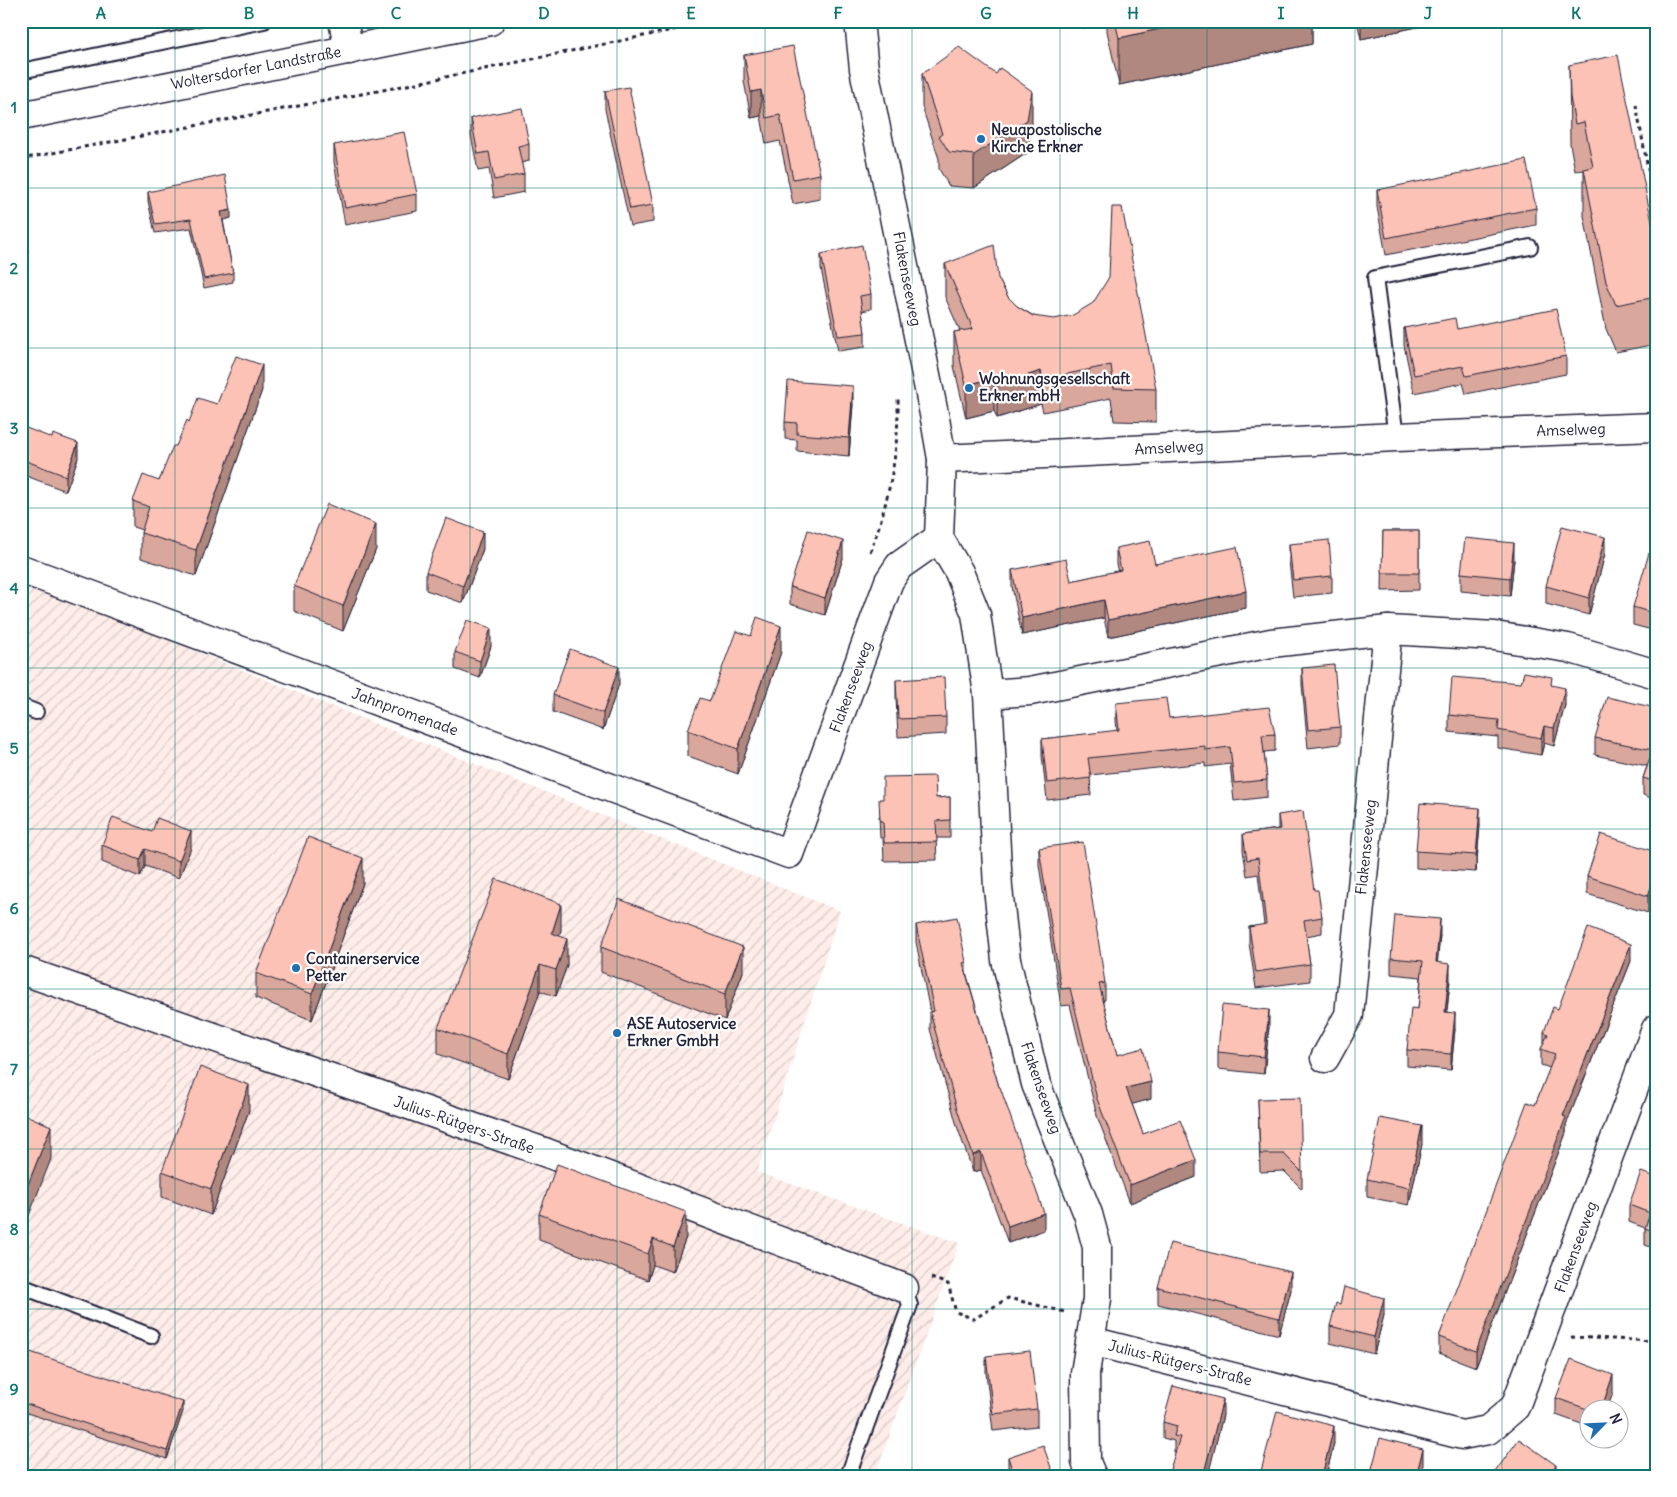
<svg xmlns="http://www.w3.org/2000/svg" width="1677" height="1497" font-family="Delius,sans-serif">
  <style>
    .industrial { fill: url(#industrial-furrows) }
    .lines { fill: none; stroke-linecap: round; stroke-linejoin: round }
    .service-casing { stroke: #22223b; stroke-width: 18 }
    .minor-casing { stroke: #22223b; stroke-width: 31 }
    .secondary-casing { stroke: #22223b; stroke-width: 31 }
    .path { stroke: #22223b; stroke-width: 3; stroke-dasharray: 4 4; stroke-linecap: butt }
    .service { stroke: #fff; stroke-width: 14 }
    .minor { stroke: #fff; stroke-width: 28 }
    .secondary { stroke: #fff; stroke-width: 28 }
    .wall { fill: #d9a79c; stroke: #22223b }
    .shaded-wall { fill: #b0887f; stroke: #22223b }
    .building { fill: #fcc2b5; stroke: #22223b }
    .grid { fill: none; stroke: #0f766e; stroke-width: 1; stroke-opacity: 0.55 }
    .poi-dot { fill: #1f6fb2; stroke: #fff; stroke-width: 2 }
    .labels { text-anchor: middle; stroke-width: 4.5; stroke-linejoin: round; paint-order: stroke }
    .street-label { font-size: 15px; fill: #22223b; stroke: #fff }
    .poi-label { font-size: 15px; font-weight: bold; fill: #22223b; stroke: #fff; text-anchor: start }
    .neatline { fill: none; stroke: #0f766e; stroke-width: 2 }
    .grid-label { font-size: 16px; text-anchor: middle; font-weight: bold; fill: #0f766e }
  </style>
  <defs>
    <pattern id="industrial-furrows" width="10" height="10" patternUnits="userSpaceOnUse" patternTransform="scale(1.25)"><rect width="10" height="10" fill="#feede9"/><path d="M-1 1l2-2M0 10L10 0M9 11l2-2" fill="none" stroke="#d9cbc9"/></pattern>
  </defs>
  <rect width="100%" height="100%" fill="#fff"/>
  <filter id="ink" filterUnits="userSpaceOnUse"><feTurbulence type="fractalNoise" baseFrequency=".02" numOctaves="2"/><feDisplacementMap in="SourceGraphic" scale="10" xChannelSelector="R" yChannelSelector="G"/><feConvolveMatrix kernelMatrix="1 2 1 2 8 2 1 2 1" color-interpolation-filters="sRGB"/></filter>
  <g filter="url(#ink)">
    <path class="industrial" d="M 21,581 L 840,911 L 757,1172 L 959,1243 L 875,1476 L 21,1476 Z"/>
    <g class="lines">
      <g class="service-casing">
        <g id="service">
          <path d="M 21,71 L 264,21"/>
          <path d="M 1396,437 L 1375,278 L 1530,247"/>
          <path d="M 21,706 L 36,712"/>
          <path d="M 21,1286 L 151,1336"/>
          <path d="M 848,1476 L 910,1305 L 904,1288"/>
        </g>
      </g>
      <g class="minor-casing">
        <g id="minor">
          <path d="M 343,21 L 349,50"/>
          <path d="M 859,21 L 864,69 L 935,419 L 942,459 L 939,538 L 959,572 L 976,614 L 988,694 L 998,888 L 1006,960 L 1036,1084 L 1088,1214 L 1097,1247 L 1097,1299 L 1085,1373 L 1086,1462 L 1092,1476"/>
          <path d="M 942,459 L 1396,437 L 1656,427"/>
          <path d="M 21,569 L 789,854 L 889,581 L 899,566 L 939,538"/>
          <path d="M 988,694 L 1030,691 L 1271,643 L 1388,630 L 1495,636 L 1568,648 L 1656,674"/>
          <path d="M 21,970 L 547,1153 L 904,1288"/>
          <path d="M 1325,1058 L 1349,1015 L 1388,630"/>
          <path d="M 1091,1341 L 1462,1435 L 1488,1430 L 1515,1407 L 1656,1029"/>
        </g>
      </g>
      <g class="secondary-casing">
        <path id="secondary" d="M 21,116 L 490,21"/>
      </g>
      <g class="path">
        <path d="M 1084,27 L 1117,21"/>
        <path d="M 1636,105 L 1656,212"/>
        <path d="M 21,159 L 383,90 L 716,21"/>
        <path d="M 870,552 C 889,502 899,451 898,397"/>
        <path d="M 931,1278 L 948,1284 L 956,1312 L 974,1319 L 1008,1298 L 1065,1312"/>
        <path d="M 1571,1337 L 1656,1341"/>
      </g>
      <use href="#service" class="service"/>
      <use href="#minor" class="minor"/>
      <use href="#secondary" class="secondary"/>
    </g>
    <g class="wall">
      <path d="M 1107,21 L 1312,21 L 1312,44 L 1119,85 L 1107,31 Z"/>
      <path d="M 1357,21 L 1445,21 L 1361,39 Z"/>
      <path d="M 744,55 L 820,174 L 820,199 L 793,204 L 780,141 L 766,144 L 761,116 L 751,118 L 744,81 Z"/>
      <path d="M 1569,65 L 1656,242 L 1656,344 L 1616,352 L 1606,329 L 1584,216 L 1584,170 L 1575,171 L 1570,144 Z"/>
      <path d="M 922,74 L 1032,125 L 1027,153 L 974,188 L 949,186 L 939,169 L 939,159 L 922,107 Z"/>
      <path d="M 605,91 L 653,205 L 653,222 L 630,226 L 605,109 Z"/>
      <path d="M 471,118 L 529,144 L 529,161 L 521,163 L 524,174 L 524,192 L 494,198 L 489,169 L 478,171 L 471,135 Z"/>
      <path d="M 334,145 L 417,194 L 417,211 L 345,225 L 334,162 Z"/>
      <path d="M 1377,190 L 1536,208 L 1536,225 L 1386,255 L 1377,207 Z"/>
      <path d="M 148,192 L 231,218 L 223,220 L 233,273 L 233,282 L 204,288 L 191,228 L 155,233 L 148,201 Z"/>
      <path d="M 21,213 L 28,250 L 28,259 L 21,260 Z"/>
      <path d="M 821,254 L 871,294 L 871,309 L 862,311 L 865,333 L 865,347 L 838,351 L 821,269 Z"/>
      <path d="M 945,264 L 998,278 L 1008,297 L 1017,306 L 1156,389 L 1156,422 L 1114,421 L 1111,398 L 1043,412 L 1041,404 L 997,418 L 994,411 L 966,418 L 954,366 L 954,332 L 960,331 L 945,297 Z"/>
      <path d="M 21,266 L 24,279 L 24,288 L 21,289 Z"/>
      <path d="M 1404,328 L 1457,329 L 1566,356 L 1566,374 L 1466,394 L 1463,383 L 1414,393 L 1404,345 Z"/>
      <path d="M 262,390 L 196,576 L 141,558 L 141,533 L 142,530 L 133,527 L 133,501 L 159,481 L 189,422 L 217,404 Z"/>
      <path d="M 853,404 L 849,456 L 797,451 L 797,440 L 785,439 L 785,422 Z"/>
      <path d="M 21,426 L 78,458 L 66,491 L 21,474 Z"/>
      <path d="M 1383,531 L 1419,531 L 1419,590 L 1382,591 Z"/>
      <path d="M 1289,544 L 1332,576 L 1332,593 L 1293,597 L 1289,561 Z"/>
      <path d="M 1116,548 L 1155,564 L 1246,608 L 1108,637 L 1104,618 L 1022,635 L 1012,587 L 1012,570 L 1071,581 L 1118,571 L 1116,565 Z"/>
      <path d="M 376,549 L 343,631 L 294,611 L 294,586 Z"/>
      <path d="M 483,549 L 463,603 L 426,590 L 426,572 Z"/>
      <path d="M 1605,554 L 1589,615 L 1546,604 L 1546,586 Z"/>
      <path d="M 1656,555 L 1656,631 L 1633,625 L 1633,607 Z"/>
      <path d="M 843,558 L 825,615 L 790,604 L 790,587 Z"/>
      <path d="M 1514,560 L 1510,596 L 1461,591 L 1461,573 Z"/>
      <path d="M 751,636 L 781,652 L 738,774 L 688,756 L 688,730 L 710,701 Z"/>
      <path d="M 491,646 L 480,678 L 455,669 L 455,652 Z"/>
      <path d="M 1302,668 L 1340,727 L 1340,744 L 1308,748 L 1302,685 Z"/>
      <path d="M 896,680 L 946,717 L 946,734 L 898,737 L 896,697 Z"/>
      <path d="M 1521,683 L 1552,685 L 1565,705 L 1554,746 L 1544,743 L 1541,755 L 1498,748 L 1498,737 L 1449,732 L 1449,715 Z"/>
      <path d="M 619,684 L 603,730 L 553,712 L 553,695 Z"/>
      <path d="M 1116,703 L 1169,718 L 1275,734 L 1275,751 L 1264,752 L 1267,780 L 1267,797 L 1234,801 L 1230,764 L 1205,767 L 1205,763 L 1090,775 L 1091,795 L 1047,800 L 1042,756 L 1042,739 L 1117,731 L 1116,720 Z"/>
      <path d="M 1656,708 L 1656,800 L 1643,795 L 1643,778 L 1647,766 L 1595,755 L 1595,738 Z"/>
      <path d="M 950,797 L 950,838 L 936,838 L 937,860 L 884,861 L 883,838 L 880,838 L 879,816 L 936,798 Z"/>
      <path d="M 1278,815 L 1314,890 L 1322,917 L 1322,933 L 1306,936 L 1310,964 L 1310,981 L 1256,988 L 1249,943 L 1249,927 L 1264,925 L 1258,874 L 1247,876 L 1243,850 L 1243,834 L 1278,829 Z"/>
      <path d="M 1480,825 L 1476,872 L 1416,868 L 1416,851 Z"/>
      <path d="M 102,845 L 191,848 L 179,878 L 145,866 L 140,877 L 102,862 Z"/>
      <path d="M 1039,848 L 1105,983 L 1105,1000 L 1103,1000 L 1117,1055 L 1151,1099 L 1132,1104 L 1143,1134 L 1196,1177 L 1130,1203 L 1097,1116 L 1070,1005 L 1061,1006 L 1039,865 Z"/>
      <path d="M 1656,852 L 1656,889 L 1648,913 L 1587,894 L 1587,876 Z"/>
      <path d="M 363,883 L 312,1020 L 256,998 L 256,973 Z"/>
      <path d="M 916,925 L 966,962 L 966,972 L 999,1087 L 1044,1230 L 1008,1243 L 981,1170 L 973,1172 L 957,1126 L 930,1029 L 930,1012 L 916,942 Z"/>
      <path d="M 561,930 L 559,936 L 567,965 L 556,996 L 540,991 L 508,1079 L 438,1054 L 438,1028 Z"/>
      <path d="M 1440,935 L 1437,962 L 1450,980 L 1447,1012 L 1455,1029 L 1451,1070 L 1407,1066 L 1407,1050 L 1418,1009 L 1421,977 L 1391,974 L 1391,958 Z"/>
      <path d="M 601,947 L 743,972 L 725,1020 L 601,972 Z"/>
      <path d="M 1631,961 L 1566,1125 L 1566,1133 L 1476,1367 L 1439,1353 L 1439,1337 L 1535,1105 L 1550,1068 L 1541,1065 L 1541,1049 L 1544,1042 L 1544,1032 L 1558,1009 Z"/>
      <path d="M 1269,1027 L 1264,1074 L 1218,1069 L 1218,1052 Z"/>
      <path d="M 1258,1099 L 1302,1172 L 1302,1189 L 1284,1171 L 1260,1172 Z"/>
      <path d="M 249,1110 L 211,1215 L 162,1197 L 162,1171 Z"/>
      <path d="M 1422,1144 L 1409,1205 L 1367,1197 L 1367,1179 Z"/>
      <path d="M 1656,1177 L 1656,1249 L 1645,1245 L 1645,1228 L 1629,1222 L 1629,1205 Z"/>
      <path d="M 539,1214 L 686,1237 L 673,1272 L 653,1265 L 648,1280 L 539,1240 Z"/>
      <path d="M 1158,1287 L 1291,1290 L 1279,1335 L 1158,1304 Z"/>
      <path d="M 1384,1315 L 1374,1354 L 1330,1343 L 1330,1326 Z"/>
      <path d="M 21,1349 L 183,1411 L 167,1459 L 21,1411 Z"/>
      <path d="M 986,1356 L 1037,1409 L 1037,1426 L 993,1431 L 986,1373 Z"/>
      <path d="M 1613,1393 L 1590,1410 L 1590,1427 L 1556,1415 L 1556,1398 Z"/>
      <path d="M 1223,1415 L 1209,1470 L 1168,1476 L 1176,1452 L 1174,1452 L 1174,1441 L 1163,1438 L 1163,1422 Z"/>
      <path d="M 1334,1443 L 1326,1476 L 1261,1476 L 1261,1471 Z"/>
      <path d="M 1008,1457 L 1054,1476 L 1008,1476 Z"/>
    </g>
    <g class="shaded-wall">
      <path d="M 1196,21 L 1312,21 L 1312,44 L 1119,85 L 1119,38 Z"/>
      <path d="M 1361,21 L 1445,21 L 1361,39 Z"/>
      <path d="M 761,90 L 761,116 L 751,118 L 751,92 Z"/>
      <path d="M 1032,91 L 1032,125 L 1027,153 L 974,188 L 974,155 Z"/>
      <path d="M 231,210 L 231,218 L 221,221 L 221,212 Z"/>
      <path d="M 262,365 L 262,390 L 196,576 L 196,550 Z"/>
      <path d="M 1041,371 L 1041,404 L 997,418 L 997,385 Z"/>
      <path d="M 994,378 L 994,411 L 966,418 L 966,385 Z"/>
      <path d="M 853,386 L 853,404 L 849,456 L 849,438 Z"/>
      <path d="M 78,443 L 78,458 L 66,491 L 66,476 Z"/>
      <path d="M 376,524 L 376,549 L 343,631 L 343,606 Z"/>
      <path d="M 483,532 L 483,549 L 463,603 L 463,586 Z"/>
      <path d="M 1605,537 L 1605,554 L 1589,615 L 1589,598 Z"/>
      <path d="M 843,541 L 843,558 L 825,615 L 825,598 Z"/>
      <path d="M 1514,543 L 1514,560 L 1510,596 L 1510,578 Z"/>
      <path d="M 1246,591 L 1246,608 L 1108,637 L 1108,620 Z"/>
      <path d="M 1104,600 L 1104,618 L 1022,635 L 1022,618 Z"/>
      <path d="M 781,626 L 781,652 L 738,774 L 738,749 Z"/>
      <path d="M 491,628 L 491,646 L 480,678 L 480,661 Z"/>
      <path d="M 619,667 L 619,684 L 603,730 L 603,713 Z"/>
      <path d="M 1565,688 L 1565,705 L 1554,746 L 1554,728 Z"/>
      <path d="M 1544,726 L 1544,743 L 1541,755 L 1541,738 Z"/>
      <path d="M 1480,808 L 1480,825 L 1476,872 L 1476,855 Z"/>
      <path d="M 191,831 L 191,848 L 179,878 L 179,861 Z"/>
      <path d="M 145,849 L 145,866 L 140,877 L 140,860 Z"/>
      <path d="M 363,858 L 363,883 L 312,1020 L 312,994 Z"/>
      <path d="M 1656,872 L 1656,889 L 1648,913 L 1648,896 Z"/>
      <path d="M 561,904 L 561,930 L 552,959 L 552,933 Z"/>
      <path d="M 1440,919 L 1440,935 L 1436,978 L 1436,962 Z"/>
      <path d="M 567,939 L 567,965 L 556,996 L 556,970 Z"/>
      <path d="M 1631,944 L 1631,961 L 1566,1125 L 1566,1133 L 1476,1367 L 1476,1351 L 1563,1116 Z"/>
      <path d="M 743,947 L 743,972 L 725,1020 L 725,994 Z"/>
      <path d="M 1450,964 L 1450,980 L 1445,1028 L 1445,1012 Z"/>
      <path d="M 540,965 L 540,991 L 508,1079 L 508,1054 Z"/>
      <path d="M 1269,1010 L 1269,1027 L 1264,1074 L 1264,1057 Z"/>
      <path d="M 1455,1013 L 1455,1029 L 1451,1070 L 1451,1054 Z"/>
      <path d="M 1151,1082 L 1151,1099 L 1126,1106 L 1126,1088 Z"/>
      <path d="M 249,1085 L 249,1110 L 211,1215 L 211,1189 Z"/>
      <path d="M 51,1126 L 51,1159 L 21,1236 L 21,1202 Z"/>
      <path d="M 1422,1126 L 1422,1144 L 1409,1205 L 1409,1188 Z"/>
      <path d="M 981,1152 L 981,1170 L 973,1172 L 973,1155 Z"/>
      <path d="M 1196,1160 L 1196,1177 L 1130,1203 L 1130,1185 Z"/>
      <path d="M 686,1212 L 686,1237 L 673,1272 L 673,1247 Z"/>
      <path d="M 1044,1213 L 1044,1230 L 1008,1243 L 1008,1226 Z"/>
      <path d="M 653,1239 L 653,1265 L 648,1280 L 648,1254 Z"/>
      <path d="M 1291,1272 L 1291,1290 L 1279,1335 L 1279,1318 Z"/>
      <path d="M 1384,1298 L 1384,1315 L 1374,1354 L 1374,1337 Z"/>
      <path d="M 1613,1375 L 1613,1393 L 1607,1410 L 1601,1410 Z"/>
      <path d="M 1223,1399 L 1223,1415 L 1208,1476 L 1205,1469 Z"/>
      <path d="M 183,1402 L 183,1411 L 167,1459 L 167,1451 Z"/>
      <path d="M 1334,1426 L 1334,1443 L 1326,1476 L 1322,1476 Z"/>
      <path d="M 1423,1449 L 1423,1467 L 1421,1476 L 1416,1476 Z"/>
      <path d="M 1556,1465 L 1556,1476 L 1549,1476 L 1549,1474 Z"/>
    </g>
    <g class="building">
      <path d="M 1115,21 L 1196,21 L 1119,38 Z"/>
      <path d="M 793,46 L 820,174 L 793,179 L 780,115 L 766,118 L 761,90 L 751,92 L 744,55 Z"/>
      <path d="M 959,47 L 996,74 L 1000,68 L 1032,91 L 1027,120 L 974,155 L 949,152 L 939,136 L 942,134 L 922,74 Z"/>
      <path d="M 1618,55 L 1656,242 L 1656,297 L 1616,305 L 1606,282 L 1584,169 L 1593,167 L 1584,122 L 1575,124 L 1570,97 L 1569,65 Z"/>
      <path d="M 629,87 L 653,205 L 630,209 L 605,91 Z"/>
      <path d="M 522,108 L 529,144 L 518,146 L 524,174 L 494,180 L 489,152 L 478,154 L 471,118 Z"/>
      <path d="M 404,132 L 417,194 L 345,208 L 334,145 Z"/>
      <path d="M 1526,160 L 1536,208 L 1386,238 L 1377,190 Z"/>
      <path d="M 225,175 L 231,210 L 221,212 L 233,273 L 204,279 L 191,219 L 155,224 L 148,192 Z"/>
      <path d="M 1112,207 L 1122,207 L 1156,389 L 1114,388 L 1111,365 L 1043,379 L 1041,371 L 997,385 L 994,378 L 966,385 L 954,332 L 973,329 L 945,264 L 994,245 L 998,278 L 1008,297 L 1017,306 L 1033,316 L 1054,319 L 1073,315 L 1093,303 L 1109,277 Z"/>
      <path d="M 21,213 L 28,250 L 21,251 Z"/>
      <path d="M 862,245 L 871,294 L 860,296 L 865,333 L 838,336 L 821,254 Z"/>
      <path d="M 21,266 L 24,279 L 21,280 Z"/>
      <path d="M 1556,309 L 1566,356 L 1466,376 L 1463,366 L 1414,375 L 1404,328 L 1455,318 L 1457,329 Z"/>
      <path d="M 236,356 L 262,365 L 196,550 L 141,533 L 149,507 L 133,501 L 143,475 L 159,481 L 173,446 L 176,446 L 187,420 L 189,422 L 198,398 L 217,404 Z"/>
      <path d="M 788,381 L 853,386 L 849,438 L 797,434 L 797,423 L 785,422 Z"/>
      <path d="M 21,426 L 52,438 L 53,434 L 78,443 L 66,476 L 21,459 Z"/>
      <path d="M 327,504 L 376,524 L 343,606 L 294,586 Z"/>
      <path d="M 446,518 L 483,532 L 463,586 L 426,572 Z"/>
      <path d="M 1562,526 L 1605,537 L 1589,598 L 1546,586 Z"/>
      <path d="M 808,530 L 843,541 L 825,598 L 790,587 Z"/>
      <path d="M 1383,531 L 1419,531 L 1419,573 L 1382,573 Z"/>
      <path d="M 1465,538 L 1514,543 L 1510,578 L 1461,573 Z"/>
      <path d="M 1329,540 L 1332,576 L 1293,580 L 1289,544 Z"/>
      <path d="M 1150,541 L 1155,564 L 1237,547 L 1246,591 L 1108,620 L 1104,600 L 1022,618 L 1012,570 L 1066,559 L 1071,581 L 1121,570 L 1116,548 Z"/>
      <path d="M 1649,553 L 1656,555 L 1656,614 L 1633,607 Z"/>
      <path d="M 757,617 L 781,626 L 738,749 L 688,730 L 700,698 L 710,701 L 736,631 L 751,636 Z"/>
      <path d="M 467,620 L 491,628 L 480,661 L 455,652 Z"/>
      <path d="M 570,649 L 619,667 L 603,713 L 553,695 Z"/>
      <path d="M 1334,665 L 1340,727 L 1308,730 L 1302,668 Z"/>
      <path d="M 1524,672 L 1552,677 L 1551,685 L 1565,688 L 1554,728 L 1544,726 L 1541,738 L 1498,730 L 1499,720 L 1449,715 L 1452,677 L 1521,683 Z"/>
      <path d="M 944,677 L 946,717 L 898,719 L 896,680 Z"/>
      <path d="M 1607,697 L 1656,708 L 1656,782 L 1643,778 L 1653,750 L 1595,738 Z"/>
      <path d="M 1166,698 L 1169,718 L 1269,707 L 1275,734 L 1262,735 L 1267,780 L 1234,783 L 1230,747 L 1205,750 L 1205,746 L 1088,758 L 1091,778 L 1047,783 L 1042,739 L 1119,730 L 1116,703 Z"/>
      <path d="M 935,776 L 936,798 L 950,797 L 950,820 L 936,821 L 937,842 L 884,843 L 883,821 L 880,821 L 879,799 L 883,799 L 883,777 Z"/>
      <path d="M 1420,803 L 1480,808 L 1476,855 L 1416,851 Z"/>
      <path d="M 1303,811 L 1314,890 L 1318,890 L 1322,917 L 1304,920 L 1310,964 L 1256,972 L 1249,927 L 1266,924 L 1258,858 L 1247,860 L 1243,834 L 1280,829 L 1278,815 Z"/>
      <path d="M 113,817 L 152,832 L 157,818 L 191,831 L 179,861 L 145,849 L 140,860 L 102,845 Z"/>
      <path d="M 1601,834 L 1656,852 L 1656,872 L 1648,896 L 1587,876 Z"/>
      <path d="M 308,837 L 363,858 L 312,994 L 256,973 Z"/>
      <path d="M 1083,842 L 1105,983 L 1099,984 L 1117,1055 L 1143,1048 L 1151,1082 L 1126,1088 L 1143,1134 L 1180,1120 L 1196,1160 L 1130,1185 L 1097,1099 L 1070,988 L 1061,989 L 1039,848 Z"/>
      <path d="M 496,879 L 561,904 L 552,933 L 567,939 L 556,970 L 540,965 L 508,1054 L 438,1028 Z"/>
      <path d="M 619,899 L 743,947 L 725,994 L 601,947 Z"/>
      <path d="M 1395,915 L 1440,919 L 1436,962 L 1450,964 L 1445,1012 L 1455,1013 L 1451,1054 L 1407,1050 L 1411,1008 L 1418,1009 L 1423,961 L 1391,958 Z"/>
      <path d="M 957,917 L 966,962 L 963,963 L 999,1087 L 1000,1087 L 1044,1213 L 1008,1226 L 981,1152 L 973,1155 L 957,1109 L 930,1012 L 934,1011 L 916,925 Z"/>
      <path d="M 1588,928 L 1631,944 L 1563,1116 L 1566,1117 L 1476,1351 L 1439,1337 L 1527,1102 L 1535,1105 L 1555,1054 L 1541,1049 L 1548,1034 L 1544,1032 L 1553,1007 L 1558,1009 Z"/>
      <path d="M 1222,1005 L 1269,1010 L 1264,1057 L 1218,1052 Z"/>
      <path d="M 200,1067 L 249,1085 L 211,1189 L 162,1171 Z"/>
      <path d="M 1300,1098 L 1302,1172 L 1284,1154 L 1260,1154 L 1258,1099 Z"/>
      <path d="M 21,1113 L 51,1126 L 21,1202 Z"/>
      <path d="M 1380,1118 L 1422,1126 L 1409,1188 L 1367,1179 Z"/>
      <path d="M 557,1164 L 686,1212 L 673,1247 L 653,1239 L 648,1254 L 539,1214 Z"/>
      <path d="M 1641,1172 L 1656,1177 L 1656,1232 L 1645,1228 L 1650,1213 L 1629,1205 Z"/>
      <path d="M 1170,1243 L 1291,1272 L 1279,1318 L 1158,1287 Z"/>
      <path d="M 1344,1287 L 1384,1298 L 1374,1337 L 1330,1326 L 1336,1303 L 1340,1304 Z"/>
      <path d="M 21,1349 L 183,1402 L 167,1451 L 21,1402 Z"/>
      <path d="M 1030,1351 L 1037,1409 L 993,1414 L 986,1356 Z"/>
      <path d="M 1571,1359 L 1613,1375 L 1601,1410 L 1590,1410 L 1556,1398 Z"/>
      <path d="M 1173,1386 L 1223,1399 L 1205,1469 L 1227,1476 L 1168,1476 L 1180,1437 L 1174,1436 L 1177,1426 L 1163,1422 Z"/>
      <path d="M 1277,1411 L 1334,1426 L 1322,1476 L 1278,1476 L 1261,1471 Z"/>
      <path d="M 1380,1438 L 1423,1449 L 1416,1476 L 1370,1476 Z"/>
      <path d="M 1519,1439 L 1556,1465 L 1549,1474 L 1550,1476 L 1492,1476 Z"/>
      <path d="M 1043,1445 L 1054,1476 L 1014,1476 L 1008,1457 Z"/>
    </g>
  </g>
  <path class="grid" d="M 175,21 L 175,1476M 322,21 L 322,1476M 470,21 L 470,1476M 617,21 L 617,1476M 765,21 L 765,1476M 912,21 L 912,1476M 1060,21 L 1060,1476M 1207,21 L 1207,1476M 1355,21 L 1355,1476M 1502,21 L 1502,1476M 21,188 L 1656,188M 21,348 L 1656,348M 21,508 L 1656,508M 21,668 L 1656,668M 21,829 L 1656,829M 21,989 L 1656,989M 21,1149 L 1656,1149M 21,1309 L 1656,1309"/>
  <g class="poi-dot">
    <circle cx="981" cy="139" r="5"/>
    <circle cx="969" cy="388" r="5"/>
    <circle cx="296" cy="968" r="5"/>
    <circle cx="617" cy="1033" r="5"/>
  </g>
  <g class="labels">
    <g class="street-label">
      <text transform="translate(256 68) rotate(-11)" y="5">Woltersdorfer Landstraße</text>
      <text transform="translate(907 279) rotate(79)" y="5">Flakenseeweg</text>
      <text transform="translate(1571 430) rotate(-2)" y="5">Amselweg</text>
      <text transform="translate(1169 448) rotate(-3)" y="5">Amselweg</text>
      <text transform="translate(851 687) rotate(-70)" y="5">Flakenseeweg</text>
      <text transform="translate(405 712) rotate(20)" y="5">Jahnpromenade</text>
      <text transform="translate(1366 847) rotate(-84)" y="5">Flakenseeweg</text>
      <text transform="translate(1041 1088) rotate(71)" y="5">Flakenseeweg</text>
      <text transform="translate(464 1125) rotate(19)" y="5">Julius-Rütgers-Straße</text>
      <text transform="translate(1576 1247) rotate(-70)" y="5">Flakenseeweg</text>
      <text transform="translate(1180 1363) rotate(14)" y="5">Julius-Rütgers-Straße</text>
    </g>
    <g class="poi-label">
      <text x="991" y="135">Neuapostolische<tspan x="991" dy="17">Kirche Erkner</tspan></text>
      <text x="979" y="384">Wohnungsgesellschaft<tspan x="979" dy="17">Erkner mbH</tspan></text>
      <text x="306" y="964">Containerservice<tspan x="306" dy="17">Petter</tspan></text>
      <text x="627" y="1029">ASE Autoservice<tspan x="627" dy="17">Erkner GmbH</tspan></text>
    </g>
  </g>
  <rect width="1677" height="1497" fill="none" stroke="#fff" stroke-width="55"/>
  <g transform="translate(1604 1424) rotate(66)"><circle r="24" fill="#ffffff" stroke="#a7a7b1"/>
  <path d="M0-4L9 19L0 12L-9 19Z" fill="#1f6fb2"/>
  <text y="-8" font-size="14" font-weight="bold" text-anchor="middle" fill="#22223b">N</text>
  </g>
  <rect x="28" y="28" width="1622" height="1442" class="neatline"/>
  <g class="grid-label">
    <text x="101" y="19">A</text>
    <text x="249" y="19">B</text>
    <text x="396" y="19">C</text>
    <text x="544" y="19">D</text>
    <text x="691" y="19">E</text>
    <text x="838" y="19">F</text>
    <text x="986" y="19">G</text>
    <text x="1133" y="19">H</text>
    <text x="1281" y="19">I</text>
    <text x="1428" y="19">J</text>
    <text x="1576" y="19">K</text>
    <text x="14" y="113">1</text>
    <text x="14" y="274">2</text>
    <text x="14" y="434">3</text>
    <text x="14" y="594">4</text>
    <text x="14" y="754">5</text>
    <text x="14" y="914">6</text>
    <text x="14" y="1075">7</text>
    <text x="14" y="1235">8</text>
    <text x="14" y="1395">9</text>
  </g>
</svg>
